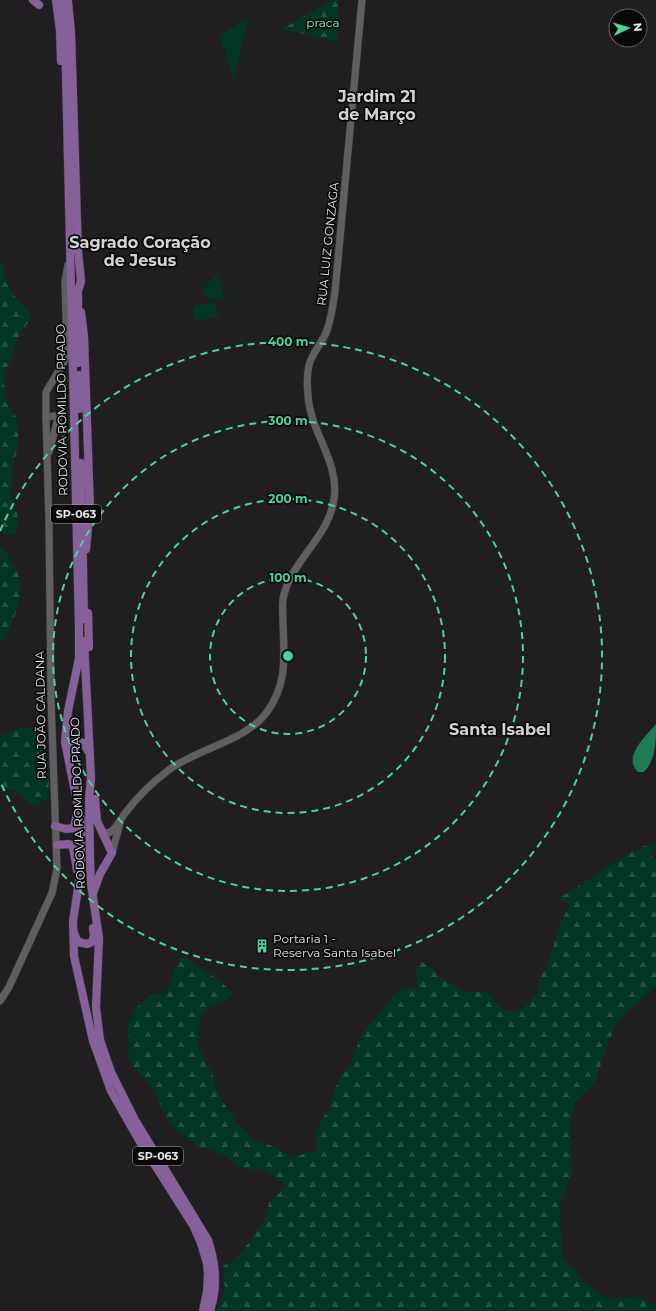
<svg xmlns="http://www.w3.org/2000/svg" width="656" height="1311" font-family="Montserrat,sans-serif">
  <style>
    .forest { fill: url(#forest-firs) }
    .park { fill: #003622 }
    .water { fill: #207b57 }
    .lines { fill: none; stroke-linecap: round; stroke-linejoin: round }
    .secondary-casing { stroke: #3b393c; stroke-width: 8 }
    .primary-casing { stroke: #3b393c; stroke-width: 9 }
    .secondary { stroke: #605e61; stroke-width: 7 }
    .primary { stroke: #856099; stroke-width: 8 }
    .ring { fill: none; stroke: #4cd39a; stroke-width: 2; stroke-dasharray: 7 5 }
    .labels { text-anchor: middle; stroke-width: 3.5; stroke-linejoin: round; paint-order: stroke }
    .shield { fill: #09090a; stroke: #a4a4a5; stroke-width: 1 }
    .shield-label { font-size: 11px; font-weight: bold; fill: #e7e6e8 }
    .park-label { font-size: 12px; fill: #8bf9c5; stroke: #09090a }
    .street-label { font-size: 12px; fill: #e7e6e8; stroke: #09090a }
    .poi-label { font-size: 12px; fill: #e7e6e8; stroke: #09090a; text-anchor: start }
    .district-label { font-size: 16px; font-weight: bold; fill: #d5d2d6; stroke: #09090a }
    .centre { fill: #4cd39a; stroke: #09090a; stroke-width: 2 }
    .ring-label { font-size: 12px; text-anchor: middle; font-weight: bold; fill: #4cd39a; stroke: #09090a; stroke-width: 3.5; stroke-linejoin: round; paint-order: stroke }
  </style>
  <defs>
    <pattern id="forest-firs" width="22" height="20" patternUnits="userSpaceOnUse"><rect width="22" height="20" fill="#003622"/><path d="M5 1l3.5 6h-7zM16 11l3.5 6h-7z" fill="#255342"/></pattern>
  </defs>
  <rect width="100%" height="100%" fill="#201e21"/>
  <g class="forest">
    <path d="M 332,0 L 339,0 L 337,42 L 282,29 Z"/>
    <path d="M 0,261 C 6,270 6,281 11,291 C 17,301 27,307 31,318 L 17,339 L 12,358 L 4,373 L 4,394 L 10,410 L 16,417 L 19,443 L 12,468 L 12,485 L 10,492 C 15,505 22,521 14,535 L 5,535 L 0,531 Z"/>
    <path d="M 0,546 C 33,580 21,608 0,645 Z"/>
    <path d="M 22,727 L 31,728 L 40,742 L 47,747 L 49,782 L 47,798 L 41,803 L 33,806 L 15,790 L 0,789 L 0,735 Z"/>
    <path d="M 649,844 L 656,845 L 651,855 L 656,860 L 656,988 L 629,1010 L 616,1024 L 599,1069 L 596,1080 L 577,1100 L 573,1108 L 570,1127 L 572,1175 L 559,1207 L 563,1257 L 568,1264 L 576,1270 L 580,1278 L 601,1296 L 611,1299 L 639,1297 L 655,1305 L 656,1311 L 216,1311 L 225,1291 L 223,1266 L 236,1259 L 242,1252 L 266,1218 L 269,1202 L 287,1186 L 267,1172 L 240,1167 L 224,1155 L 208,1149 L 200,1148 L 170,1125 L 153,1089 L 129,1061 L 128,1022 L 135,1009 L 153,994 L 161,995 C 175,985 173,965 182,957 L 186,958 L 220,981 L 233,993 L 229,999 L 206,1009 L 202,1016 L 199,1024 L 199,1048 L 212,1073 L 216,1091 L 235,1120 L 255,1141 L 276,1147 L 293,1158 L 309,1152 L 316,1153 L 316,1131 L 330,1106 L 338,1081 L 352,1061 L 360,1038 L 396,992 L 403,988 L 417,988 C 418,979 414,972 419,964 L 422,962 L 432,968 L 438,976 L 465,992 L 487,992 L 496,1004 L 505,1010 L 511,1011 L 523,1009 L 538,992 L 539,981 L 548,964 L 556,938 L 557,930 L 569,906 L 569,903 L 560,900 L 560,897 C 590,881 617,857 649,844 Z"/>
  </g>
  <g class="park">
    <path d="M 248,17 L 234,80 L 220,36 Z"/>
    <path d="M 218,273 L 225,299 L 210,299 L 201,291 Z"/>
    <path d="M 215,302 L 218,317 L 195,321 L 193,306 Z"/>
  </g>
  <path class="water" d="M 656,724 C 656,742 656,759 644,772 L 638,772 C 622,757 646,736 656,724 Z"/>
  <g class="lines">
    <g class="secondary-casing">
      <g id="secondary">
        <path d="M 46,417 L 55,416 L 58,419 L 49,452"/>
        <path d="M 102,832 L 109,833 L 113,830 C 118,825 121,818 126,812 C 138,796 154,781 170,769 C 199,748 246,741 267,712 C 288,683 284,655 283,622 C 283,615 282,606 283,599 C 290,561 329,538 334,499 C 340,461 309,431 308,394 C 307,385 307,374 309,365 C 312,354 321,344 326,333 C 331,320 333,306 335,292 L 362,0"/>
        <path d="M 112,853 L 120,823"/>
        <path d="M 0,1001 L 9,987 L 52,893 L 57,869 L 51,698 L 49,523 L 46,417 L 46,392 L 64,362 L 67,354 L 65,281 L 68,265"/>
      </g>
    </g>
    <g class="primary-casing">
      <g id="primary">
        <path d="M 33,0 L 39,5"/>
        <path d="M 56,0 L 60,30 L 61,61"/>
        <path d="M 62,0 L 65,33 L 79,627 L 79,658 L 68,711 L 65,742 L 81,821 L 81,869 L 73,921 L 74,956 L 93,1041 L 111,1091 L 139,1140 L 193,1225 L 201,1243 L 207,1263 L 208,1274 L 207,1292 L 203,1311"/>
        <path d="M 68,2 L 71,32 L 78,251 L 81,281 L 78,291 L 78,363"/>
        <path d="M 81,312 L 84,336 L 90,509 L 86,549"/>
        <path d="M 79,375 L 79,409"/>
        <path d="M 81,463 L 84,619"/>
        <path d="M 88,613 L 89,647"/>
        <path d="M 84,641 L 91,778 L 89,799 L 90,858 L 91,884 L 99,938 L 96,1007 L 100,1040 L 111,1072 L 135,1120 L 208,1240 C 216,1264 218,1287 210,1311"/>
        <path d="M 70,756 L 72,743 L 76,741 L 84,743 L 88,751"/>
        <path d="M 55,826 L 66,829 L 74,828 L 77,813"/>
        <path d="M 57,845 L 69,844 L 73,847 L 77,870"/>
        <path d="M 93,893 L 100,874 L 112,853 L 97,821 L 95,799"/>
        <path d="M 74,933 L 78,942 L 87,944 L 92,942 L 94,936 L 93,928"/>
      </g>
    </g>
    <use href="#secondary" class="secondary"/>
    <use href="#primary" class="primary"/>
  </g>
  <g class="ring">
    <circle cx="288" cy="656" r="78"/>
    <circle cx="288" cy="656" r="157"/>
    <circle cx="288" cy="656" r="235"/>
    <path d="M0 531A314 314 0 1 1 0 781"/>
  </g>
  <defs>
    <g id="building-bare" transform="scale(1.08)"><path d="M-4-6H4V6H1V3H-1V6H-4ZM-2.5-4.3h1.7v1.8h-1.7ZM.8-4.3h1.7v1.8H.8ZM-2.5-1h1.7V.8h-1.7ZM.8-1h1.7V.8H.8Z" fill="#4cd39a" stroke="#09090a" stroke-width="2.5" paint-order="stroke"/></g>
  </defs>
  <g fill-rule="evenodd">
    <use href="#building-bare" x="262" y="946"/>
  </g>
  <g class="labels">
    <g class="shield">
      <rect x="51" y="505" width="50" height="18" rx="3"/>
      <rect x="133" y="1147" width="50" height="18" rx="3"/>
    </g>
    <g class="shield-label">
      <text x="76" y="518">SP-063</text>
      <text x="158" y="1160">SP-063</text>
    </g>
    <g class="park-label">
      <text x="323" y="27">praca</text>
    </g>
    <g class="street-label">
      <text transform="translate(328 244) rotate(-84)" y="4">RUA LUIZ GONZAGA</text>
      <text transform="translate(62 410) rotate(-91)" y="4">RODOVIA ROMILDO PRADO</text>
      <text transform="translate(41 715) rotate(-91)" y="4">RUA JOÃO CALDANA</text>
      <text transform="translate(78 803) rotate(-92)" y="4">RODOVIA ROMILDO PRADO</text>
    </g>
    <g class="poi-label">
      <text x="273" y="943">Portaria 1 -<tspan x="273" dy="14">Reserva Santa Isabel</tspan></text>
    </g>
    <g class="district-label">
      <text x="377" y="102">Jardim 21<tspan x="377" dy="18">de Março</tspan></text>
      <text x="140" y="248">Sagrado Coração<tspan x="140" dy="18">de Jesus</tspan></text>
      <text x="500" y="735">Santa Isabel</text>
    </g>
  </g>
  <circle cx="288" cy="656" r="6" class="centre"/>
  <g class="ring-label">
    <text x="288" y="346">400 m</text>
    <text x="288" y="425">300 m</text>
    <text x="288" y="503">200 m</text>
    <text x="288" y="582">100 m</text>
  </g>
  <g transform="translate(628 28) rotate(85)"><circle r="19" fill="#09090a" stroke="#626163"/>
  <path d="M0-3L7 15L0 10L-7 15Z" fill="#4cd39a"/>
  <text y="-6" font-size="11" font-weight="bold" text-anchor="middle" fill="#e7e6e8">N</text>
  </g>
</svg>
